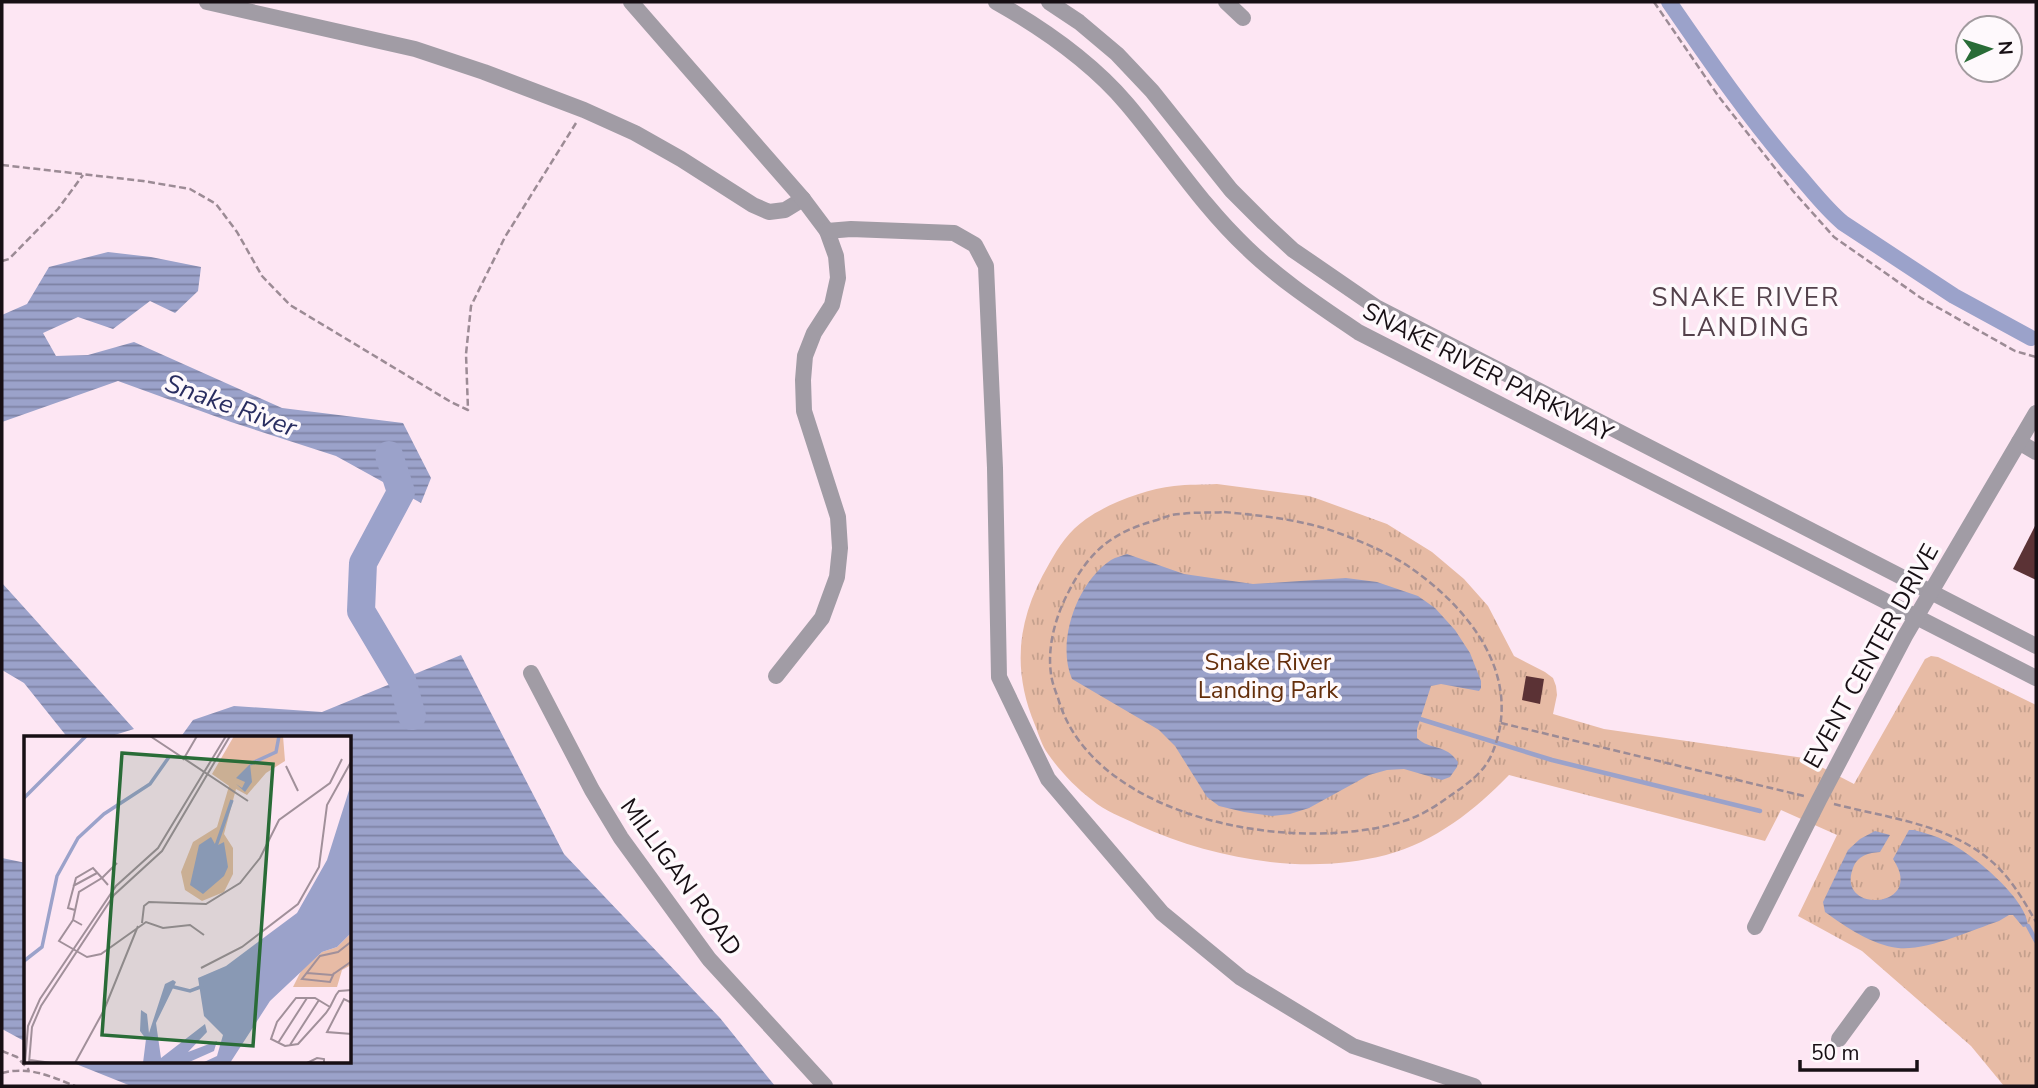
<svg xmlns="http://www.w3.org/2000/svg" width="2038" height="1088" font-family="'Nunito Sans',sans-serif">
  <style>
    .park { fill: url(#park-tufts) }
    .water { fill: url(#water-rules) }
    .lines { fill: none; stroke-linecap: round; stroke-linejoin: round }
    .stream { stroke: #9ba2ca; stroke-width: 4.5 }
    .canal { stroke: #9ba2ca; stroke-width: 16 }
    .river { stroke: #9ba2ca; stroke-width: 28 }
    .building { fill: #5b3235 }
    .path { stroke: #9c8b95; stroke-width: 2.5; stroke-dasharray: 7 3.5; stroke-linecap: butt }
    .minor { stroke: #a19ca5; stroke-width: 16 }
    .labels { text-anchor: middle; stroke-width: 7; stroke-linejoin: round; paint-order: stroke }
    .street-label { font-size: 24px; fill: #170f14; stroke: #fef9fc }
    .park-label { font-size: 24px; fill: #642e0b; stroke: #fef9fc }
    .neighbourhood-label { font-size: 26px; letter-spacing: 2px; fill: #53414b; stroke: #fef9fc }
    .water-label { font-size: 26px; font-style: italic; fill: #292d60; stroke: #fef9fc }
    .inset-river { fill: none; stroke: #9ba2ca; stroke-width: 3.5 }
    .inset-road { fill: none; stroke: #a1909a; stroke-width: 2 }
    .view { fill: #296c37; fill-opacity: 0.15; stroke: #296c37; stroke-width: 3.5 }
    .inset-edge { fill: none; stroke: #170f14; stroke-width: 3.5 }
  </style>
  <defs>
    <pattern id="park-tufts" width="24" height="20" patternUnits="userSpaceOnUse" patternTransform="scale(1.75)"><rect width="24" height="20" fill="#e7bba5"/><path d="M3 7l-1-3M5 7V3M7 7l1-3M15 17l-1-3M17 17v-4M19 17l1-3" fill="none" stroke="#c5a08d"/></pattern>
    <pattern id="water-rules" width="6" height="5" patternUnits="userSpaceOnUse" patternTransform="scale(1.75)"><rect width="6" height="5" fill="#9ba2ca"/><path d="M0 2.5h6" fill="none" stroke="#7d82a3"/></pattern>
  </defs>
  <rect width="100%" height="100%" fill="#fde6f3"/>
  <path class="park" d="M 1217,484 L 1309,496 L 1321,500 L 1387,524 L 1432,552 L 1464,579 L 1488,606 L 1514,656 L 1545,672 L 1553,678 L 1556,686 L 1557,695 L 1553,714 L 1604,729 L 1804,758 L 1854,784 L 1925,659 L 1931,656 L 1938,657 L 2036,705 L 2036,1086 L 2004,1086 L 1971,1046 L 1862,951 L 1798,916 L 1837,835 L 1781,810 L 1765,841 L 1509,775 C 1475,810 1435,842 1386,855 C 1304,876 1214,859 1138,825 C 1122,817 1105,811 1092,800 C 1075,787 1060,771 1048,754 C 1042,746 1039,735 1035,725 C 1011,667 1018,617 1049,564 C 1059,546 1069,531 1086,519 C 1109,503 1146,489 1174,486 C 1188,484 1203,485 1217,484 Z"/>
  <g class="water">
    <path d="M 108,252 L 151,257 L 201,267 L 198,291 L 175,313 L 150,301 L 113,329 L 78,317 L 43,333 L 56,356 L 88,355 L 134,342 L 282,408 L 403,423 L 431,478 L 421,503 L 336,456 L 231,422 L 118,381 L 2,422 L 2,315 L 27,304 L 49,267 Z"/>
    <path d="M 1127,554 L 1184,574 L 1253,584 L 1346,578 L 1377,582 L 1418,596 L 1435,608 L 1455,630 L 1470,653 L 1481,681 L 1481,688 L 1479,691 L 1441,684 L 1431,686 L 1417,729 L 1417,738 C 1431,751 1445,743 1458,762 L 1457,767 L 1450,777 L 1442,780 L 1404,769 L 1387,770 L 1369,775 L 1309,808 L 1290,814 L 1272,816 L 1244,812 L 1219,806 L 1207,797 L 1175,746 L 1159,730 L 1072,679 C 1056,642 1077,582 1111,560 C 1116,557 1122,556 1127,554 Z"/>
    <path d="M 2,583 L 134,729 L 105,738 L 68,738 L 24,683 L 2,670 Z"/>
    <path d="M 461,655 L 564,854 L 720,1018 L 775,1086 L 131,1086 L 71,1062 L 350,1062 L 350,738 L 180,738 L 193,720 L 234,706 L 322,712 Z"/>
    <path d="M 1909,830 L 1914,830 C 1925,833 1936,836 1946,841 C 1970,852 2027,898 2028,926 L 2023,927 L 2013,915 L 2009,915 L 1999,921 C 1972,930 1927,951 1898,948 C 1872,945 1846,927 1825,912 L 1823,902 L 1848,850 L 1860,839 L 1875,831 L 1890,835 L 1880,852 C 1869,853 1858,855 1853,868 C 1835,915 1927,909 1893,859 Z"/>
    <path d="M 2,858 L 26,863 L 26,1042 L 2,1029 Z"/>
  </g>
  <g class="lines">
    <g class="stream">
      <path d="M 1420,719 L 1552,760 L 1760,811"/>
      <path d="M 2028,926 L 2036,941"/>
    </g>
    <path class="canal" d="M 1669,2 C 1709,60 1749,118 1795,171 C 1811,189 1825,208 1843,223 L 1954,296 L 2031,338"/>
    <path class="river" d="M 389,455 L 401,492 L 363,563 L 361,611 L 402,680 L 412,716"/>
  </g>
  <g class="building">
    <path d="M 2036,524 L 2036,580 L 2013,569 Z"/>
    <path d="M 1526,676 L 1544,679 L 1540,704 L 1522,700 Z"/>
  </g>
  <g class="lines">
    <g class="path">
      <path d="M 1654,2 L 1719,97 L 1793,191 L 1834,237 L 1921,298 L 2015,351 L 2036,357"/>
      <path d="M 2,165 L 143,181 L 190,189 L 216,204 L 237,232 L 262,276 L 290,305 L 451,402 L 468,410 L 466,354 L 471,306 L 505,237 L 576,123"/>
      <path d="M 2,261 L 9,259 L 58,209 L 83,175"/>
      <path d="M 1224,512 C 1258,515 1294,519 1327,529 C 1356,539 1386,551 1411,568 C 1472,611 1525,679 1491,756 C 1482,775 1464,786 1447,798 C 1436,806 1423,814 1410,819 C 1303,857 1093,822 1058,698 C 1055,690 1052,682 1051,674 C 1047,646 1056,615 1069,591 C 1090,550 1113,532 1157,520 C 1165,517 1172,514 1181,514 C 1195,512 1209,513 1224,512 Z"/>
      <path d="M 1501,723 L 1804,796"/>
      <path d="M 1834,804 C 1896,820 1968,826 2010,881 C 2020,894 2028,908 2036,922"/>
      <path d="M 2,1051 L 17,1057 L 29,1070"/>
      <path d="M 2,1073 C 29,1066 50,1076 75,1086"/>
    </g>
    <g class="minor">
      <path d="M 207,2 L 415,49 L 484,72 L 584,110 L 635,133 L 681,159 L 753,205 L 769,212 L 785,210 L 803,199"/>
      <path d="M 631,2 L 803,199 L 827,231 L 836,256 L 838,278 L 832,305 L 814,333 L 805,356 L 803,380 L 804,411 L 838,517 L 840,548 L 837,577 L 822,618 L 776,676"/>
      <path d="M 996,2 C 1042,28 1093,64 1127,104 C 1167,151 1201,205 1247,248 C 1280,280 1320,306 1358,332 L 2036,678"/>
      <path d="M 1049,2 L 1079,22 L 1117,54 L 1152,91 L 1231,190 L 1264,223 L 1293,250 L 1376,307 L 2036,646"/>
      <path d="M 1226,2 L 1243,18"/>
      <path d="M 827,231 L 851,229 L 954,233 L 975,245 L 986,266 L 995,468 L 999,677 L 1048,779 L 1162,913 L 1241,978 L 1353,1046 L 1474,1086"/>
      <path d="M 2019,442 L 2036,452"/>
      <path d="M 531,673 L 592,790 L 621,838 L 709,959 L 825,1086"/>
      <path d="M 1755,927 L 1819,800 L 1905,636 L 2036,413"/>
      <path d="M 1839,1039 L 1872,994"/>
    </g>
  </g>
  <g class="labels">
    <g class="street-label">
      <text transform="translate(1488 372) rotate(27)" y="8">SNAKE RIVER PARKWAY</text>
      <text transform="translate(1871 656) rotate(-61)" y="8">EVENT CENTER DRIVE</text>
      <text transform="translate(681 877) rotate(54)" y="8">MILLIGAN ROAD</text>
    </g>
    <g class="park-label">
      <text x="1268" y="670">Snake River<tspan x="1268" dy="28">Landing Park</tspan></text>
    </g>
    <g class="neighbourhood-label">
      <text x="1746" y="306">SNAKE RIVER<tspan x="1746" dy="30">LANDING</tspan></text>
    </g>
    <g class="water-label">
      <text transform="translate(231 405) rotate(20)" y="9">Snake River</text>
    </g>
  </g>
  <g transform="translate(24 736)">
    <rect width="327" height="327" fill="#fde6f3"/>
    <path d="M 210,0 L 259,0 L 261,25 L 242,37 L 223,59 L 212,53 L 200,98 L 209,112 L 209,138 L 200,156 L 178,165 L 161,154 L 157,136 L 169,106 L 193,91 L 205,50 L 188,38 ZM 327,197 L 327,229 L 318,234 L 313,251 L 269,251 L 277,235 L 298,216 L 313,211 Z" fill="#e7bba5"/>
    <path d="M 226,28 L 228,46 L 221,56 L 212,48 L 218,52 L 221,46 L 212,42 ZM 327,48 L 327,197 L 313,211 L 298,216 L 246,265 L 206,327 L 178,327 L 193,320 L 199,299 L 180,280 L 174,242 L 202,230 L 273,177 L 303,124 ZM 187,101 L 192,110 L 200,106 L 204,131 L 200,140 L 179,158 L 166,149 L 175,109 ZM 149,244 L 152,246 L 132,287 L 137,322 L 181,288 L 183,296 L 164,316 L 193,305 L 190,315 L 163,327 L 119,327 L 122,303 L 116,295 L 117,274 L 123,278 L 125,297 L 141,248 Z" fill="#9ba2ca"/>
    <path class="inset-river" d="M 226,28 L 252,16 L 255,0M 0,62 L 62,0M 192,110 L 208,64M 0,225 L 18,211 L 33,140 L 54,102 L 80,78 L 126,48 L 145,21M 146,250 L 166,255 L 179,250"/>
    <path class="inset-road" d="M 126,0 L 224,65M 159,24 L 173,0M 262,30 L 274,55M 49,150 L 73,137M 51,174 L 44,172 L 52,142 L 69,132 L 78,142 L 93,127M 49,184 L 55,156 L 78,142 L 84,149M 118,187 L 120,170 L 125,166 L 182,168 L 216,147 L 236,122 L 255,84 L 306,47 L 318,23M 58,189 L 49,184 L 35,205 L 63,221 L 77,218 L 122,186 L 139,192 L 166,189 L 180,199M 177,232 L 218,211 L 274,168 L 295,131 L 303,69 L 328,24M 283,237 L 308,239 L 328,225M 310,237 L 306,246 L 278,243 L 296,220 L 314,216 L 328,205M 328,267 L 320,263 L 303,296 L 328,298M 306,271 L 291,262 L 272,262 L 253,286 L 247,303 L 261,310 L 274,308 L 302,277 L 306,271 L 312,259 L 315,255 L 328,254M 254,307 L 283,262M 266,309 L 295,264M 6,324 L 28,327M 1,327 L 4,290 L 16,263 L 92,150 L 134,112 L 202,0M 5,327 L 8,291 L 17,270 L 90,159 L 138,115 L 206,0M 51,327 L 80,274 L 114,190M 283,327 L 293,322 L 300,323 L 300,327"/>
    <path class="view" d="M 98,17 L 249,28 L 229,310 L 78,299 Z"/>
    <rect width="327" height="327" class="inset-edge"/>
  </g>
  <rect width="2038" height="1088" fill="none" stroke="#170f14" stroke-width="7"/>
  <g transform="translate(1989 49) rotate(86)"><circle r="33" fill="#fef9fc" stroke="#a29b9f" stroke-width="2"/>
  <path d="M0-5L12 26L0 18L-12 26Z" fill="#296c37"/>
  <text y="-10" font-size="19" font-weight="bold" text-anchor="middle" fill="#170f14">N</text>
  </g>
  <path d="M1800 1060v10h117v-10" fill="none" stroke="#170f14" stroke-width="3.5"/>
  <text x="1811" y="1060" font-size="21" fill="#170f14" stroke="#fef9fc" stroke-width="5" paint-order="stroke">50 m</text>
</svg>
